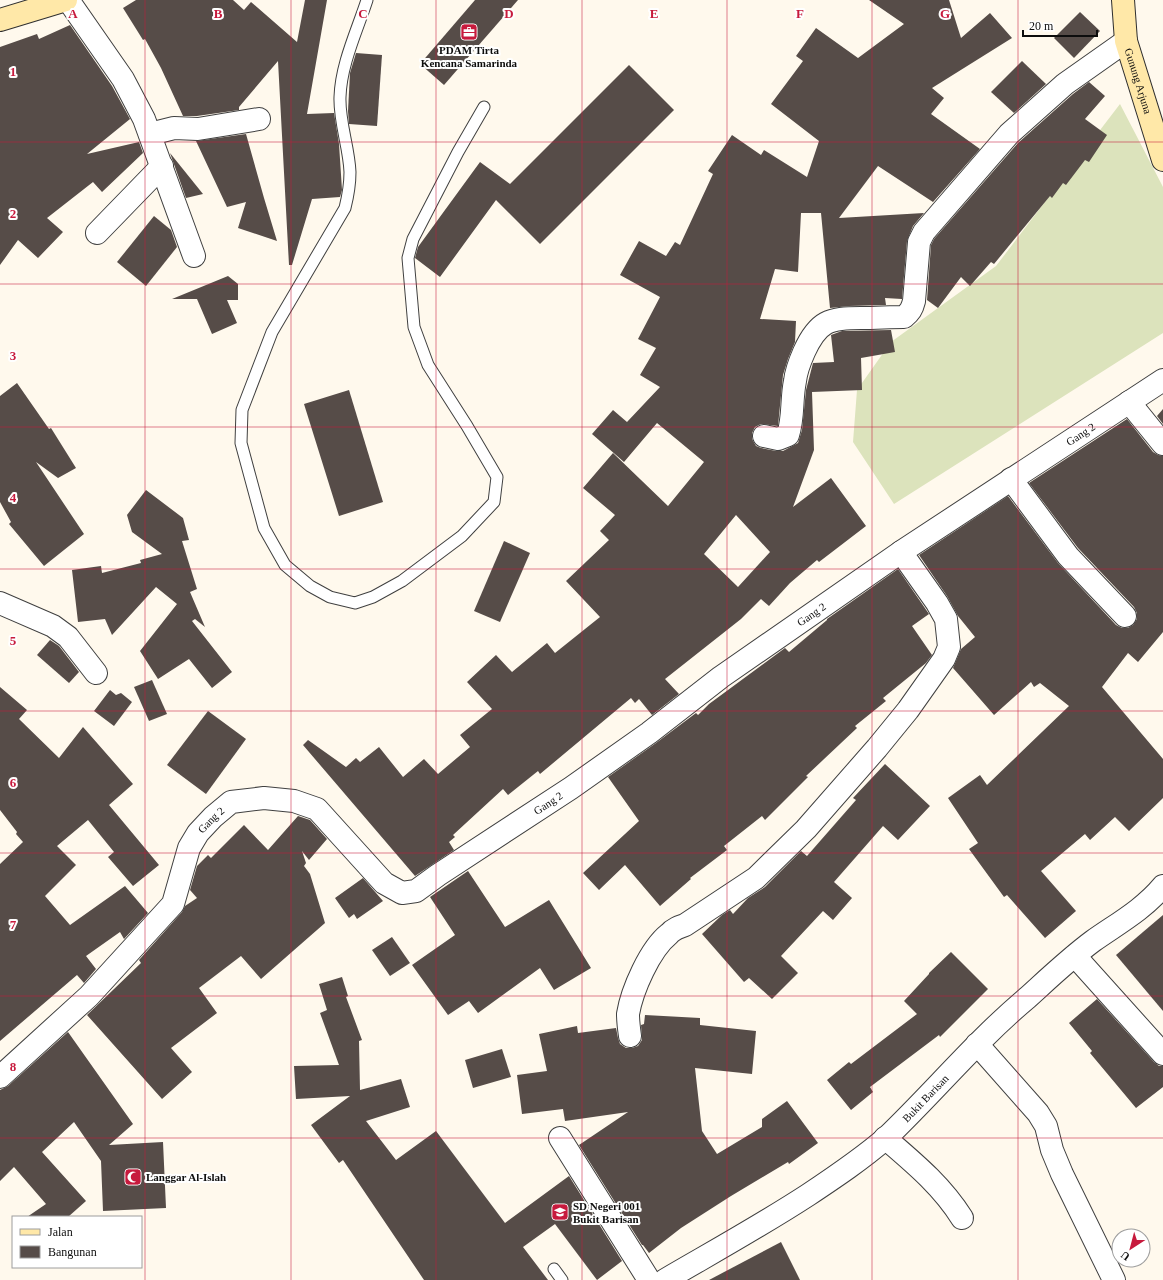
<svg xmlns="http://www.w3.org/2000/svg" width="1163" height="1280" font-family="'Times New Roman',serif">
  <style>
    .cemetery { fill: #dce3bc }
    .building { fill: #564c48; fill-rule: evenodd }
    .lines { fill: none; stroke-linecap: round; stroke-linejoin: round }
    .lane-casing { stroke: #404040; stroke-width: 13 }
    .street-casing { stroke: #404040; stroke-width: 24 }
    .secondary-casing { stroke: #2f2f2f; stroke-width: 24 }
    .lane { stroke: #fff; stroke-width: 11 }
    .street { stroke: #fff; stroke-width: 22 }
    .secondary { stroke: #ffe8a8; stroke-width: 22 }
    .grid { fill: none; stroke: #c71a3d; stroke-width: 1; stroke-opacity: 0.55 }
    .labels { text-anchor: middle; stroke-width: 4; stroke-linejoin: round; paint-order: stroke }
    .poi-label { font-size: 11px; font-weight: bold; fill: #0d0d0d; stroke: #fff; text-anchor: start }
    .street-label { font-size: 11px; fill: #0d0d0d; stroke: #fff }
    .grid-label { font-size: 13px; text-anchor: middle; font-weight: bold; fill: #c71a3d; stroke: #fff; stroke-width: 4; stroke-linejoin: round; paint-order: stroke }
  </style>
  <rect width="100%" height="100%" fill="#fff9ed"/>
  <path class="cemetery" d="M 1120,104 L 1163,187 L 1163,333 L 894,504 L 853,442 L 857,390 L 891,342 L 996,266 Z"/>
  <g class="building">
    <path d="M 136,0 L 233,0 L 244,10 L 251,2 L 297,42 L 305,0 L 327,0 L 307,114 L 334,113 L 339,144 L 342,190 L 340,197 L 312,199 L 292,265 L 289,265 L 278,61 L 239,107 L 239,110 L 197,116 L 183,116 L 161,68 L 145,39 L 143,40 L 123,8 Z"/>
    <path d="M 475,0 L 518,0 L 444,85 L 420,64 Z"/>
    <path d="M 869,0 L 949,0 L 961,38 L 990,13 L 1012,38 L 932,88 L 944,98 L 931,114 L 980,149 L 933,202 L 878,166 L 839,218 L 924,213 L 913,226 L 907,241 L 902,299 L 885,298 L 886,305 L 849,306 L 830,308 L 821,213 L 801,213 L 798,272 L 775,269 L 760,319 L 796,321 L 795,342 L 788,359 L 783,375 L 778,426 L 761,424 L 755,427 L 752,433 L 752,439 L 756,446 L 761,448 L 776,451 L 783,451 L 798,443 L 802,430 L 806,390 L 813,363 L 834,362 L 831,335 L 842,331 L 891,330 L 895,352 L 861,358 L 862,390 L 812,392 L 814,450 L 793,507 L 831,478 L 866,526 L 819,562 L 817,560 L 790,583 L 769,606 L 761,599 L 741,619 L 665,679 L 679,694 L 652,715 L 639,699 L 635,703 L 631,698 L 540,774 L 538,771 L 508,795 L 503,789 L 453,835 L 455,837 L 449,842 L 454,850 L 415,876 L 303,745 L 308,740 L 346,767 L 356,758 L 360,762 L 379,747 L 403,777 L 424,759 L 438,774 L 470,747 L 460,735 L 492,709 L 467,682 L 496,655 L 512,672 L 547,643 L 555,653 L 600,617 L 566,581 L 609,540 L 600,531 L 615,515 L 583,488 L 613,453 L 668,506 L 704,462 L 657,423 L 624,462 L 592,434 L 613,410 L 627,422 L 660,387 L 640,375 L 656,348 L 638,339 L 660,297 L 620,275 L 639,241 L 666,256 L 675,242 L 680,245 L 713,174 L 708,171 L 732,135 L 761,155 L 764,150 L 807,177 L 819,141 L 771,104 L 803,61 L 796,56 L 816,28 L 858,58 L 904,24 ZM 736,515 L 770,552 L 738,587 L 704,554 Z"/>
    <path d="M 1080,12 L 1100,31 L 1074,58 L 1054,38 Z"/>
    <path d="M 70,25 L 112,86 L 130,119 L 87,154 L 139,142 L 143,153 L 102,192 L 93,182 L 47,218 L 63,232 L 38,258 L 18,240 L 0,265 L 0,47 L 37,34 L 39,39 Z"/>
    <path d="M 356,53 L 382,55 L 377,126 L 349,124 L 348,111 L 350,73 Z"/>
    <path d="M 1022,61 L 1046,84 L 1014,113 L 991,92 Z"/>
    <path d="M 629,65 L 674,110 L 540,244 L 496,200 L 440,277 L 415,258 L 418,247 L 480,162 L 510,184 Z"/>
    <path d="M 1089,82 L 1105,96 L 1085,119 L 1107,135 L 1089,162 L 1085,160 L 1066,185 L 1063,183 L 1052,198 L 1050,196 L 994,264 L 991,262 L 970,286 L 961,277 L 938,308 L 927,300 L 931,245 L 934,239 L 1018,143 L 1073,94 Z"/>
    <path d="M 246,134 L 264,198 L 277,241 L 238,228 L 246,202 L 227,207 L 196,141 Z"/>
    <path d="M 170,153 L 203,194 L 186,198 Z"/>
    <path d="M 154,216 L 171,230 L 177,247 L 146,286 L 117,262 Z"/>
    <path d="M 228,276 L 238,284 L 238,300 L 227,300 L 237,323 L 212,334 L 197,299 L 172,299 Z"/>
    <path d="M 17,383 L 49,429 L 51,428 L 76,468 L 58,478 L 36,462 L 84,534 L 44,566 L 9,524 L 11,522 L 0,502 L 0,396 Z"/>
    <path d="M 349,390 L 383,502 L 339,516 L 304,404 Z"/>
    <path d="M 1163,409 L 1163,424 L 1157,416 Z"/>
    <path d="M 1127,419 L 1153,452 L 1158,455 L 1163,456 L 1163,632 L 1138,662 L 1128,653 L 1102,687 L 1163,759 L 1163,798 L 1129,831 L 1115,817 L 1090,840 L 1085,834 L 1041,871 L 1076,911 L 1045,938 L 1007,895 L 1004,897 L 969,849 L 978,843 L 948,798 L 980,775 L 987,785 L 1069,706 L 1040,683 L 1034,687 L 1031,682 L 994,715 L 953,668 L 961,649 L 975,637 L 958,616 L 947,596 L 919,555 L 1008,496 L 1058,563 L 1116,625 L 1122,628 L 1128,628 L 1133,625 L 1137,619 L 1137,613 L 1134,607 L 1078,548 L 1029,483 Z"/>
    <path d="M 146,490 L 183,518 L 189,540 L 182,541 L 197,589 L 190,592 L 205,627 L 195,619 L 192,621 L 232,672 L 212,688 L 189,659 L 158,679 L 140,651 L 177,604 L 156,587 L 112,635 L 105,619 L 78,622 L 72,570 L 101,566 L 102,573 L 141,563 L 140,560 L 162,554 L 132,532 L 127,515 Z"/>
    <path d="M 504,541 L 530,553 L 500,622 L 474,611 Z"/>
    <path d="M 898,569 L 929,614 L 912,626 L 932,655 L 926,663 L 883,698 L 886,701 L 855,726 L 857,728 L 806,776 L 808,777 L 765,820 L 762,816 L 724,846 L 727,850 L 690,878 L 691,879 L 660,906 L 625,865 L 599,890 L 583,873 L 639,821 L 608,777 L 656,743 L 696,713 L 698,715 L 709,704 L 785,648 L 789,652 L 827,620 L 827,619 Z"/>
    <path d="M 50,640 L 59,646 L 79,672 L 69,683 L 37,655 Z"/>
    <path d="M 152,680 L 167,714 L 149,721 L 134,687 Z"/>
    <path d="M 0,687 L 27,710 L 19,719 L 59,758 L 83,727 L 133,784 L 109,805 L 159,865 L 133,886 L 108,857 L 114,852 L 88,820 L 57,846 L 76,865 L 45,896 L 70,925 L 125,886 L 148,913 L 124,939 L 120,932 L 86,956 L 96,969 L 84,983 L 77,975 L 0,1041 L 0,864 L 23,842 L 16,834 L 17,832 L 0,810 Z"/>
    <path d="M 110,690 L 116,695 L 121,693 L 132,702 L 114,726 L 94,711 Z"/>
    <path d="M 208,711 L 246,739 L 206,794 L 167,765 Z"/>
    <path d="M 885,764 L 930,806 L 898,840 L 883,826 L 834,882 L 852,898 L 833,920 L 823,911 L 781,956 L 798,973 L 772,999 L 749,978 L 744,982 L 702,934 L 722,915 L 730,910 L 733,914 L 748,898 L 765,887 L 801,851 L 807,856 L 856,800 L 853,798 Z"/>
    <path d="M 298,816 L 310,820 L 327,839 L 309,860 L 302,851 L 306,863 L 304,866 L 310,874 L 325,923 L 261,979 L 241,956 L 199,988 L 217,1013 L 171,1048 L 192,1072 L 162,1099 L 87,1015 L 141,963 L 139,960 L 182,912 L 185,906 L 197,898 L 190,890 L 197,866 L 208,855 L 211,858 L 244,825 L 268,850 Z"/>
    <path d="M 468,871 L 505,927 L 549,900 L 591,968 L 554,990 L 540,968 L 478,1013 L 469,1001 L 448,1015 L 412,965 L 455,935 L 430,897 Z"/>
    <path d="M 363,878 L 383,901 L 357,919 L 354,914 L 349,918 L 335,898 Z"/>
    <path d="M 1163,915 L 1163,1011 L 1116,955 Z"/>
    <path d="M 392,937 L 410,963 L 390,976 L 372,950 Z"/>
    <path d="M 951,952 L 988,989 L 940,1037 L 939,1035 L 870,1087 L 873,1092 L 851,1110 L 827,1080 L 849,1062 L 851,1064 L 917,1014 L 904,1001 L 929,974 L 929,973 Z"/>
    <path d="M 342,977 L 348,996 L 346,997 L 362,1040 L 359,1041 L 360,1090 L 401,1079 L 410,1107 L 366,1121 L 396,1160 L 436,1131 L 505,1223 L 569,1176 L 622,1261 L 597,1280 L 555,1224 L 523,1247 L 548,1280 L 424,1280 L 343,1160 L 339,1163 L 311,1125 L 350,1096 L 296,1099 L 294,1066 L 339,1065 L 320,1013 L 327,1010 L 319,984 Z"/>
    <path d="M 1097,999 L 1154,1062 L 1159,1066 L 1163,1066 L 1163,1087 L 1136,1108 L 1090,1053 L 1092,1051 L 1069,1023 Z"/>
    <path d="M 645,1015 L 700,1018 L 700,1025 L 756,1031 L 752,1074 L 695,1068 L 702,1131 L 717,1154 L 762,1127 L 762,1119 L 787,1101 L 818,1143 L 789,1164 L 788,1162 L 731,1196 L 681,1228 L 649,1253 L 643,1245 L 642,1245 L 579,1145 L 628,1112 L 565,1121 L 563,1109 L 522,1114 L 517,1075 L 547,1071 L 539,1034 L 577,1026 L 578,1033 L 616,1028 L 618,1038 L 620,1044 L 626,1048 L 632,1048 L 638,1046 L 642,1040 L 641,1025 L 644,1024 Z"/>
    <path d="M 68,1032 L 133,1124 L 109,1145 L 163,1142 L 166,1208 L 103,1211 L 101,1161 L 74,1122 L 42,1152 L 86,1201 L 68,1217 L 27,1217 L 46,1204 L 14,1167 L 0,1181 L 0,1090 L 8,1086 Z"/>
    <path d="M 502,1049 L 511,1077 L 473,1088 L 465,1060 Z"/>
    <path d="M 781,1242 L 800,1280 L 709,1280 Z"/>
  </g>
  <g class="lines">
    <g class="lane-casing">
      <g id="lane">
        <path d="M 367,0 C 357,31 341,64 340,97 C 339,122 349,147 350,172 C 350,184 348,196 345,208 L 272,332 L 242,410 L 241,443 L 264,528 L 285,565 L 310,586 L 330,597 L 355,603 L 373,597 L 402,581 L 462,536 L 494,502 L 497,477 L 467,426 L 428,365 L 414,327 L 408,258 L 413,239 L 458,152 L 484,107"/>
        <path d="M 554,1269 L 562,1280"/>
      </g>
    </g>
    <g class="street-casing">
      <g id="street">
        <path d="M 68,0 L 123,79 L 144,119 L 194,256"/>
        <path d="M 150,134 L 174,128 L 198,129 L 259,119"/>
        <path d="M 97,233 L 162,166"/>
        <path d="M 1129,402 L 1163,444"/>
        <path d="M 764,436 L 778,439 L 788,435 C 794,416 791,400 795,381 C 796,372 800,361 804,352 C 818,321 829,318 861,318 C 876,318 890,317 904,317 C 910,312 912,309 914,301 L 919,242 L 924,232 L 1009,134 L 1065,84 L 1126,41"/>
        <path d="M 1011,479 L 1068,556 L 1125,616"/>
        <path d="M 0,603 L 53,626 L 68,637 L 96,673"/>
        <path d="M 1075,956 L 1163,1054"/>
        <path d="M 630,1036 C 629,1029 628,1021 628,1014 C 632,990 650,949 669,934 C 673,929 679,927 685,925 L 756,878 L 806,829 L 877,748 L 908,710 L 944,659 L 949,647 L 946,619 L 937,603 L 901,552"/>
        <path d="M 977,1044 L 1038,1113 L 1046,1126 L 1052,1150 L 1062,1174 L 1114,1280"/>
        <path id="s1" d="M 0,1077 L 89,996 L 173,904 L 189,848 L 198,833 L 213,817 L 231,802 L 264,798 L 294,801 L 317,809 L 384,883 L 402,893 L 416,891 L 438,875 L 571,788 L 649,733 L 721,677 L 901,552 L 1163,380"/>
        <path d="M 560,1138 L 649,1280"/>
        <path d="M 885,1138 C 914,1163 941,1185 962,1218"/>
        <path id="s2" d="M 665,1280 C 713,1252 762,1225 808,1195 C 835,1177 862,1159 886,1138 C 934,1092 976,1041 1027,998 C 1048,979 1070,958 1093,941 C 1117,924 1143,910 1163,886"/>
      </g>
    </g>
    <g class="secondary-casing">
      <g id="secondary">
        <path id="s3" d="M 1123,0 L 1126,41 L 1163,160"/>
        <path d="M 0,20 L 66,0"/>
      </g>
    </g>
    <use href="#lane" class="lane"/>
    <use href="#street" class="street"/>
    <use href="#secondary" class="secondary"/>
  </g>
  <path class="grid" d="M 145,0 L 145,1280M 291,0 L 291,1280M 436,0 L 436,1280M 582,0 L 582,1280M 727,0 L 727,1280M 872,0 L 872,1280M 1018,0 L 1018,1280M 0,142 L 1163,142M 0,284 L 1163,284M 0,427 L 1163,427M 0,569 L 1163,569M 0,711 L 1163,711M 0,853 L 1163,853M 0,996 L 1163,996M 0,1138 L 1163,1138"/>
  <defs>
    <g id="office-square" transform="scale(0.9)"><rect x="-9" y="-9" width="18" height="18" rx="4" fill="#c71a3d" stroke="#fff"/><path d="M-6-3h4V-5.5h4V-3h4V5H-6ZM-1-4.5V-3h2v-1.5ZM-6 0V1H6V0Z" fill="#fff"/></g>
    <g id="mosque-square" transform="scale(0.9)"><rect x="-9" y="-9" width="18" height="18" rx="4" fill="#c71a3d" stroke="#fff"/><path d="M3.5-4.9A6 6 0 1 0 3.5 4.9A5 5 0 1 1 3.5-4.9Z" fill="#fff"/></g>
    <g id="school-square" transform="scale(0.9)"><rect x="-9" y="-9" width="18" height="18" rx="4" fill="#c71a3d" stroke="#fff"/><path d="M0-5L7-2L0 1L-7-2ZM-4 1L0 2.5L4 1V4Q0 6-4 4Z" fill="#fff"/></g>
  </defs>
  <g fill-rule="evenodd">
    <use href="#office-square" x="469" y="32"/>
    <use href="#mosque-square" x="133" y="1177"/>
    <use href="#school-square" x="560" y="1212"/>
  </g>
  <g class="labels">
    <g class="poi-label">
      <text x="469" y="54" text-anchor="middle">PDAM Tirta<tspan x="469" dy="13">Kencana Samarinda</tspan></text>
      <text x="146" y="1181">Langgar Al-Islah</text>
      <text x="573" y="1210">SD Negeri 001<tspan x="573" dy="13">Bukit Barisan</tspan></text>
    </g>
    <g class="street-label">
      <text dy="4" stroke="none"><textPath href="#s3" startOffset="83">Gunung Arjuna</textPath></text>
      <text dy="4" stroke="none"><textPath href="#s1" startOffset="1395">Gang 2</textPath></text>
      <text dy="4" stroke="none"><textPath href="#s1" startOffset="1071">Gang 2</textPath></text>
      <text dy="4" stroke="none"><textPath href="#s1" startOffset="747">Gang 2</textPath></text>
      <text dy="4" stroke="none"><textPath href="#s1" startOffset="339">Gang 2</textPath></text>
      <text dy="4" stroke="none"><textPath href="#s2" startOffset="319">Bukit Barisan</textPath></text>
    </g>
  </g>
  <g class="grid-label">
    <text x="73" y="18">A</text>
    <text x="218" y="18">B</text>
    <text x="363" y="18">C</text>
    <text x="509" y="18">D</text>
    <text x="654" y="18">E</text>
    <text x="800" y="18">F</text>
    <text x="945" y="18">G</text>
    <text x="13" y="76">1</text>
    <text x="13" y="218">2</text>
    <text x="13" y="360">3</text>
    <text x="13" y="502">4</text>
    <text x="13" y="645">5</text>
    <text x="13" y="787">6</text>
    <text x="13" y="929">7</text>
    <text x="13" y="1071">8</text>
  </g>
  <rect x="12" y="1216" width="130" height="52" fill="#ffffff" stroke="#9e9e9e"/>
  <rect x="20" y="1229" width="20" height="6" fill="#ffe8a8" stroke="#9e9e9e"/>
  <text x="48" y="1236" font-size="12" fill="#0d0d0d">Jalan</text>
  <rect x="20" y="1246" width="20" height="12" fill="#564c48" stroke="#9e9e9e"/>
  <text x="48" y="1256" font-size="12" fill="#0d0d0d">Bangunan</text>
  <g transform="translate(1131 1248) rotate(216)"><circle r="19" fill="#ffffff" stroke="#9e9e9e"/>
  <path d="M0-3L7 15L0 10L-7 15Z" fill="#c71a3d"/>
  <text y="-6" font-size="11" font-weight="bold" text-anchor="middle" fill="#0d0d0d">U</text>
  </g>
  <path d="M1023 30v6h74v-6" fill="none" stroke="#0d0d0d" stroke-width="2"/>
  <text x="1029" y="30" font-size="12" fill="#0d0d0d" stroke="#ffffff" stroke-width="3" paint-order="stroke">20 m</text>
</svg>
